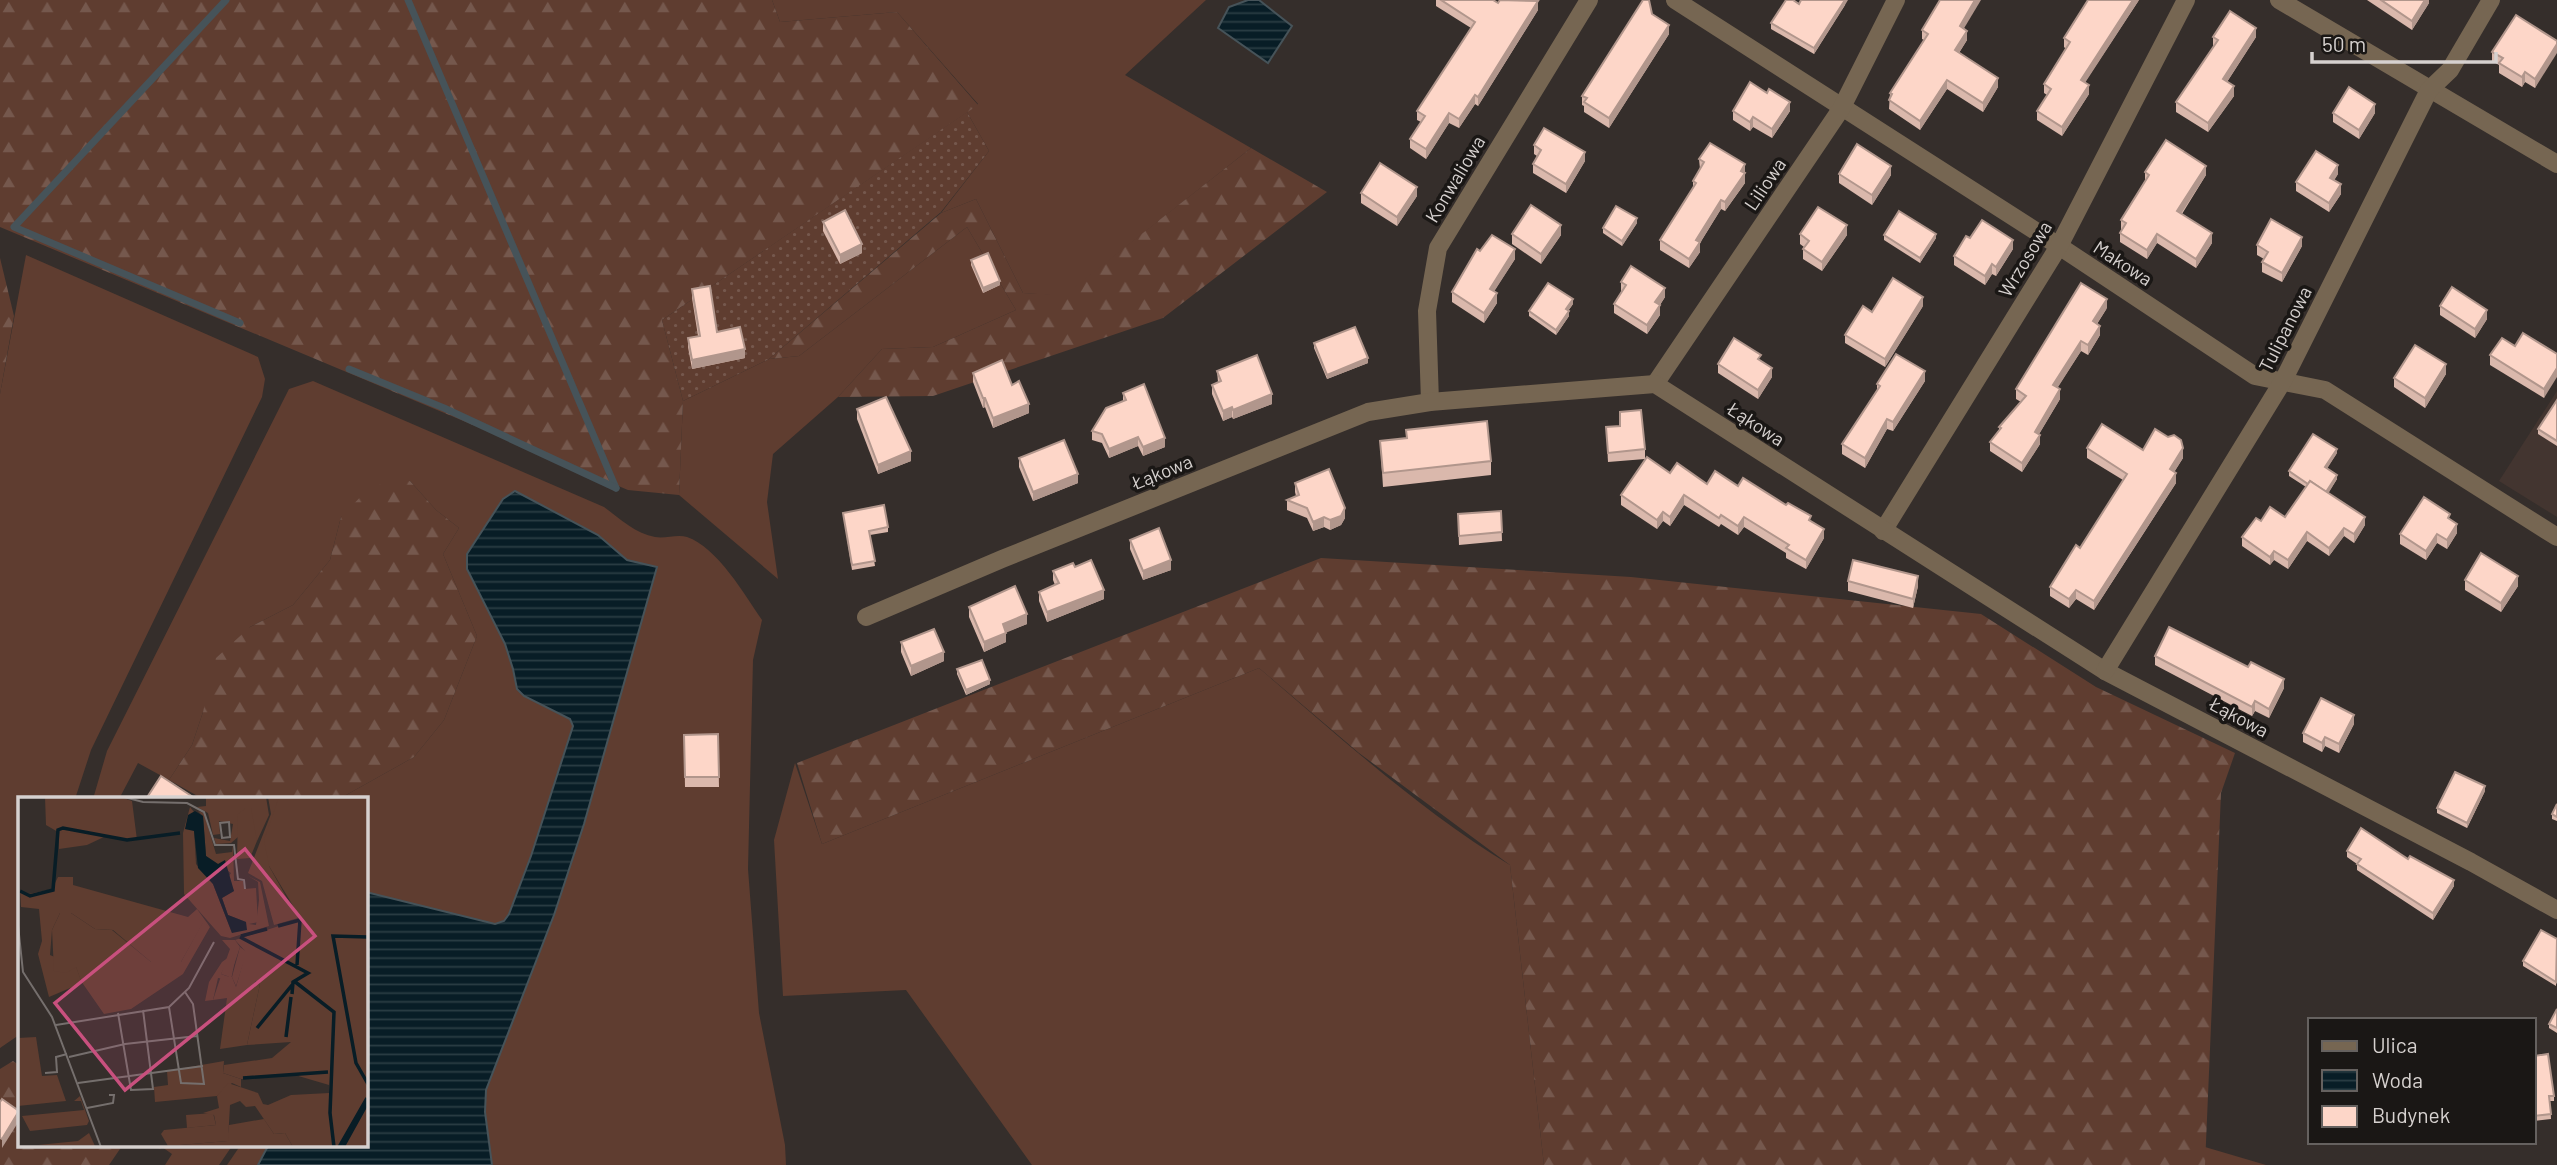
<svg xmlns="http://www.w3.org/2000/svg" width="2557" height="1165" font-family="Barlow,sans-serif">
  <style>
    .built { fill: #433530 }
    .grass { fill: #5f3d30 }
    .forest { fill: url(#forest-firs) }
    .garden { fill: url(#garden-dots) }
    .water { fill: url(#water-rules); stroke: #465359; stroke-width: 2 }
    .lines { fill: none; stroke-linecap: round; stroke-linejoin: round }
    .stream { stroke: #465359; stroke-width: 7 }
    .minor { stroke: #766652; stroke-width: 18 }
    .wall { fill: #dab8ac }
    .shaded-wall { fill: #b1968c }
    .building { fill: #fdd6c8; stroke: #b1968c; stroke-width: 2 }
    .labels { text-anchor: middle; stroke-width: 7; stroke-linejoin: round; paint-order: stroke }
    .street-label { font-size: 19px; fill: #d6d1cf; stroke: #1a1715 }
    .inset-river { fill: none; stroke: #081d26; stroke-width: 3.5 }
    .inset-road { fill: none; stroke: #756f6d; stroke-width: 2 }
    .view { fill: #c8507e; fill-opacity: 0.15; stroke: #c8507e; stroke-width: 3.5 }
    .inset-edge { fill: none; stroke: #d6d1cf; stroke-width: 3.5 }
  </style>
  <defs>
    <pattern id="forest-firs" width="22" height="20" patternUnits="userSpaceOnUse" patternTransform="scale(1.75)"><rect width="22" height="20" fill="#5f3d30"/><path d="M5 1l3.5 6h-7zM16 11l3.5 6h-7z" fill="#75584d"/></pattern>
    <pattern id="garden-dots" width="8" height="8" patternUnits="userSpaceOnUse" patternTransform="scale(1.75)"><rect width="8" height="8" fill="#5f3d30"/><path d="M2 2h.1M6 6h.1" fill="none" stroke="#75584d" stroke-width="1.8" stroke-linecap="round"/></pattern>
    <pattern id="water-rules" width="6" height="5" patternUnits="userSpaceOnUse" patternTransform="scale(1.75)"><rect width="6" height="5" fill="#081d26"/><path d="M0 2.5h6" fill="none" stroke="#2b3d44"/></pattern>
  </defs>
  <rect width="100%" height="100%" fill="#352e2b"/>
  <path class="built" d="M 2557,391 L 2557,517 L 2499,481 Z"/>
  <g class="grass">
    <path d="M 772,0 L 1206,0 L 1125,75 L 1251,148 L 1064,296 L 1023,293 L 976,199 L 941,213 L 989,151 L 967,112 L 978,104 L 897,12 L 780,22 Z"/>
    <path d="M 967,227 L 1016,310 L 933,347 L 882,349 L 838,397 L 773,454 L 767,502 L 778,579 L 679,495 L 683,401 L 769,359 L 799,356 Z"/>
    <path d="M 26,255 L 258,357 L 265,379 L 262,397 L 91,750 L 75,799 L 19,799 L 19,1035 L 0,1048 L 0,394 Z"/>
    <path d="M 313,381 L 604,507 C 619,518 636,534 655,537 C 665,539 677,534 687,537 C 717,547 745,595 762,620 L 753,660 L 748,869 L 759,1013 L 785,1145 L 786,1165 L 492,1165 L 485,1112 L 486,1090 L 554,915 L 584,824 L 657,567 L 627,560 L 598,535 L 515,491 L 503,499 L 467,569 L 505,644 L 513,669 L 517,689 L 524,696 L 570,719 L 573,726 L 530,861 L 509,914 L 504,921 L 495,924 L 366,892 L 366,799 L 339,799 L 414,757 L 444,720 L 477,636 L 443,554 L 459,528 L 436,510 L 410,481 L 341,517 L 330,560 L 293,605 L 250,627 L 203,712 L 192,745 L 169,780 L 138,763 L 119,799 L 93,799 L 107,751 L 289,389 Z"/>
    <path d="M 1259,668 C 1340,737 1419,810 1510,865 L 1544,1165 L 1032,1165 L 906,990 L 783,996 L 774,840 L 795,763 L 822,844 Z"/>
    <path d="M 154,1146 L 232,1146 L 219,1165 L 165,1165 L 172,1154 L 162,1147 L 160,1149 Z"/>
    <path d="M 240,1146 L 268,1146 L 258,1165 L 227,1165 Z"/>
    <path d="M 2205,1147 L 2266,1165 L 2205,1165 Z"/>
  </g>
  <g class="forest">
    <path d="M 0,0 L 772,0 L 780,22 L 897,12 L 978,105 L 662,320 L 683,401 L 679,495 L 628,490 L 0,227 Z"/>
    <path d="M 1251,148 L 1327,192 L 1163,318 L 933,396 L 838,397 L 882,349 L 933,347 L 1016,310 L 967,227 L 799,356 L 769,359 L 941,213 L 976,199 L 1023,293 L 1064,295 Z"/>
    <path d="M 0,258 L 14,316 L 0,394 Z"/>
    <path d="M 410,481 L 436,510 L 459,528 L 443,554 L 477,636 L 444,720 L 414,757 L 339,799 L 203,799 L 169,780 L 192,745 L 203,712 L 216,658 L 250,627 L 293,605 L 330,560 L 341,517 L 371,486 Z"/>
    <path d="M 1321,558 L 1631,577 L 1981,614 L 2096,687 L 2235,753 L 2221,793 L 2205,1165 L 1544,1165 L 1510,865 L 1359,753 L 1259,668 L 822,844 L 797,763 Z"/>
    <path d="M 13,1061 L 19,1065 L 19,1146 L 122,1146 L 109,1165 L 0,1165 L 0,1069 Z"/>
  </g>
  <path class="garden" d="M 967,112 L 989,151 L 941,212 L 769,359 L 683,401 L 662,320 Z"/>
  <g class="water">
    <path d="M 1248,0 L 1259,0 L 1292,26 L 1268,63 L 1218,28 L 1229,7 Z"/>
    <path d="M 515,491 L 598,535 L 627,560 L 657,567 L 584,824 L 554,915 L 486,1090 L 485,1112 L 492,1165 L 258,1165 L 268,1146 L 366,1146 L 366,892 L 495,924 L 504,921 L 509,914 L 531,856 L 573,726 L 570,719 L 524,696 L 517,689 L 513,669 L 505,644 L 467,569 L 467,554 L 503,499 Z"/>
  </g>
  <g class="lines">
    <g class="stream">
      <path d="M 226,0 L 14,227 L 240,323"/>
      <path d="M 408,0 L 616,488"/>
      <path d="M 349,369 L 444,408 L 616,488"/>
    </g>
    <g class="minor">
      <path d="M 1675,0 L 2059,246 L 2255,376 L 2325,390 L 2557,537"/>
      <path d="M 2279,0 L 2557,164"/>
      <path d="M 1655,384 L 1841,109 L 1896,0"/>
      <path d="M 1430,402 L 1427,311 L 1438,248 L 1589,0"/>
      <path d="M 1883,531 L 2059,246 L 2186,0"/>
      <path d="M 866,617 L 1002,559 L 1368,412 L 1430,402 L 1655,384 L 2105,671 L 2471,862 L 2557,910"/>
      <path d="M 2105,671 L 2283,381 L 2429,90 L 2450,70 L 2491,0"/>
    </g>
  </g>
  <g class="wall">
    <path d="M 1436,0 L 1493,0 L 1498,3 L 1538,10 L 1478,106 L 1475,104 L 1459,128 L 1449,123 L 1426,159 L 1410,148 L 1410,139 L 1421,122 L 1417,120 L 1417,111 L 1471,28 L 1436,6 Z"/>
    <path d="M 2139,0 L 2085,82 L 2089,94 L 2062,136 L 2037,120 L 2037,111 L 2047,95 L 2044,93 L 2044,84 L 2066,49 L 2064,47 L 2064,38 Z"/>
    <path d="M 2367,0 L 2429,0 L 2429,3 L 2412,30 Z"/>
    <path d="M 1799,4 L 1845,5 L 1814,54 L 1771,29 L 1771,23 Z"/>
    <path d="M 1652,14 L 1669,34 L 1609,128 L 1584,112 L 1584,106 L 1582,105 L 1582,96 Z"/>
    <path d="M 1964,28 L 1967,40 L 1959,53 L 1998,87 L 1983,112 L 1947,89 L 1920,130 L 1889,109 L 1890,93 L 1924,40 L 1922,39 L 1922,30 Z"/>
    <path d="M 2213,37 L 2256,37 L 2227,82 L 2234,96 L 2208,132 L 2176,112 L 2176,102 L 2214,47 L 2213,46 Z"/>
    <path d="M 2557,41 L 2535,88 L 2525,82 L 2522,87 L 2499,73 L 2499,65 L 2492,61 L 2492,52 Z"/>
    <path d="M 1733,111 L 1790,111 L 1772,138 L 1753,127 L 1750,131 L 1733,120 Z"/>
    <path d="M 2333,113 L 2375,113 L 2359,139 L 2333,122 Z"/>
    <path d="M 1534,145 L 1585,161 L 1566,193 L 1533,173 L 1533,164 L 1537,156 L 1534,154 Z"/>
    <path d="M 1699,159 L 1745,164 L 1745,183 L 1725,211 L 1721,209 L 1700,243 L 1700,252 L 1689,268 L 1660,250 L 1660,240 L 1693,188 L 1693,181 L 1700,169 Z"/>
    <path d="M 2145,172 L 2206,175 L 2182,214 L 2212,243 L 2196,268 L 2157,243 L 2147,259 L 2120,242 L 2120,233 L 2122,230 L 2121,229 L 2121,220 L 2145,182 Z"/>
    <path d="M 1839,174 L 1891,175 L 1872,205 L 1839,183 Z"/>
    <path d="M 2338,174 L 2334,180 L 2341,194 L 2329,212 L 2296,191 L 2296,182 Z"/>
    <path d="M 1361,193 L 1417,196 L 1397,226 L 1361,203 Z"/>
    <path d="M 823,222 L 862,253 L 840,264 L 823,231 Z"/>
    <path d="M 1637,223 L 1622,246 L 1603,233 L 1603,228 Z"/>
    <path d="M 1512,234 L 1561,235 L 1541,264 L 1512,244 Z"/>
    <path d="M 1800,234 L 1847,235 L 1822,271 L 1803,259 L 1803,249 L 1804,247 L 1800,244 Z"/>
    <path d="M 1884,235 L 1936,238 L 1920,263 L 1884,240 Z"/>
    <path d="M 1970,238 L 2013,249 L 1996,276 L 1992,274 L 1985,285 L 1954,265 L 1954,256 Z"/>
    <path d="M 2257,245 L 2302,246 L 2282,282 L 2262,272 L 2262,262 L 2264,259 L 2257,255 Z"/>
    <path d="M 1480,251 L 1515,259 L 1494,291 L 1497,303 L 1484,323 L 1452,302 L 1452,292 Z"/>
    <path d="M 971,260 L 1000,285 L 983,293 L 971,265 Z"/>
    <path d="M 1621,282 L 1665,297 L 1660,305 L 1660,315 L 1647,334 L 1614,313 L 1614,304 L 1621,292 Z"/>
    <path d="M 692,289 L 717,332 L 745,358 L 692,369 L 688,347 L 688,338 L 698,336 L 692,298 Z"/>
    <path d="M 1573,304 L 1568,311 L 1569,316 L 1556,335 L 1529,316 L 1529,311 Z"/>
    <path d="M 1923,306 L 1885,367 L 1845,343 L 1845,335 Z"/>
    <path d="M 2440,306 L 2487,319 L 2475,338 L 2440,315 Z"/>
    <path d="M 2107,308 L 2097,324 L 2100,335 L 2088,355 L 2081,351 L 2057,388 L 2060,399 L 2039,434 L 2040,444 L 2022,472 L 1990,451 L 1990,442 L 1999,430 L 1999,427 L 2021,402 L 2016,399 L 2016,389 Z"/>
    <path d="M 1314,343 L 1368,363 L 1327,379 L 1314,348 Z"/>
    <path d="M 2515,346 L 2557,354 L 2544,398 L 2490,365 L 2490,355 Z"/>
    <path d="M 1761,361 L 1772,377 L 1758,399 L 1718,373 L 1718,364 Z"/>
    <path d="M 1217,371 L 1272,404 L 1233,419 L 1232,417 L 1223,421 L 1212,394 L 1212,385 L 1218,382 Z"/>
    <path d="M 973,373 L 1012,385 L 1029,413 L 993,428 L 985,407 L 983,408 L 973,382 Z"/>
    <path d="M 2446,374 L 2425,408 L 2394,387 L 2394,378 Z"/>
    <path d="M 1925,381 L 1893,431 L 1887,429 L 1865,468 L 1842,454 L 1842,444 L 1877,390 L 1877,384 Z"/>
    <path d="M 1123,393 L 1165,447 L 1143,456 L 1138,446 L 1109,458 L 1102,443 L 1092,440 L 1092,431 L 1123,401 Z"/>
    <path d="M 2557,400 L 2557,446 L 2538,434 L 2538,429 Z"/>
    <path d="M 857,409 L 911,461 L 878,474 L 857,419 Z"/>
    <path d="M 1606,427 L 1645,449 L 1645,459 L 1608,462 Z"/>
    <path d="M 1406,430 L 1491,461 L 1491,475 L 1383,487 L 1380,441 L 1406,438 Z"/>
    <path d="M 2168,437 L 2183,458 L 2174,472 L 2176,483 L 2094,610 L 2076,599 L 2069,608 L 2050,596 L 2050,587 L 2080,548 L 2123,480 L 2087,458 L 2087,448 L 2143,450 Z"/>
    <path d="M 2337,453 L 2327,468 L 2337,479 L 2328,493 L 2365,525 L 2354,543 L 2344,536 L 2329,556 L 2307,541 L 2288,569 L 2274,560 L 2270,565 L 2242,546 L 2242,537 L 2261,521 L 2285,517 L 2306,487 L 2289,476 L 2289,471 Z"/>
    <path d="M 1019,458 L 1078,483 L 1033,501 L 1019,467 Z"/>
    <path d="M 1670,473 L 1707,484 L 1738,486 L 1811,521 L 1824,538 L 1806,569 L 1786,558 L 1786,553 L 1744,527 L 1738,535 L 1721,524 L 1719,527 L 1684,505 L 1670,526 L 1663,521 L 1657,529 L 1621,505 L 1621,495 Z"/>
    <path d="M 1295,483 L 1345,518 L 1341,525 L 1330,530 L 1324,527 L 1313,531 L 1307,518 L 1287,510 L 1287,500 L 1296,496 L 1295,492 Z"/>
    <path d="M 1501,511 L 1502,541 L 1459,545 L 1458,514 Z"/>
    <path d="M 843,513 L 888,527 L 888,532 L 870,535 L 875,566 L 852,570 Z"/>
    <path d="M 2450,519 L 2457,533 L 2447,549 L 2437,543 L 2426,560 L 2400,544 L 2400,534 Z"/>
    <path d="M 1130,540 L 1171,570 L 1143,580 L 1130,549 Z"/>
    <path d="M 1075,567 L 1104,599 L 1047,622 L 1039,601 L 1039,592 L 1055,585 L 1053,580 L 1053,571 Z"/>
    <path d="M 2465,580 L 2518,586 L 2501,612 L 2465,590 Z"/>
    <path d="M 1848,581 L 1918,586 L 1913,608 L 1848,591 Z"/>
    <path d="M 969,607 L 1027,624 L 1006,632 L 1006,642 L 984,652 L 969,617 Z"/>
    <path d="M 901,642 L 944,661 L 911,676 L 901,652 Z"/>
    <path d="M 2155,656 L 2284,688 L 2269,718 L 2255,711 L 2252,716 L 2155,665 Z"/>
    <path d="M 957,669 L 990,684 L 966,695 L 957,674 Z"/>
    <path d="M 2354,724 L 2339,753 L 2325,746 L 2322,752 L 2303,742 L 2303,733 Z"/>
    <path d="M 718,734 L 719,787 L 685,787 L 684,735 Z"/>
    <path d="M 2485,791 L 2467,828 L 2437,813 L 2437,808 Z"/>
    <path d="M 2557,804 L 2557,821 L 2552,819 L 2552,814 Z"/>
    <path d="M 2347,851 L 2408,859 L 2454,886 L 2433,920 L 2357,870 L 2357,864 L 2347,857 Z"/>
    <path d="M 2557,939 L 2556,986 L 2523,966 L 2523,961 Z"/>
    <path d="M 2557,1009 L 2557,1033 L 2549,1028 L 2549,1024 Z"/>
    <path d="M 2534,1056 L 2554,1096 L 2554,1101 L 2550,1101 L 2551,1119 L 2534,1121 Z"/>
  </g>
  <g class="shaded-wall">
    <path d="M 1845,0 L 1848,0 L 1845,5 L 1814,54 L 1814,48 Z"/>
    <path d="M 1975,0 L 1981,0 L 1960,35 L 1960,26 Z"/>
    <path d="M 2133,0 L 2139,0 L 2081,89 L 2081,80 Z"/>
    <path d="M 2425,0 L 2429,0 L 2429,3 L 2412,30 L 2412,21 Z"/>
    <path d="M 1538,1 L 1538,10 L 1478,106 L 1478,97 Z"/>
    <path d="M 1669,25 L 1669,34 L 1609,128 L 1609,118 Z"/>
    <path d="M 2256,28 L 2256,37 L 2223,88 L 2223,79 Z"/>
    <path d="M 1967,31 L 1967,40 L 1955,59 L 1955,50 Z"/>
    <path d="M 2557,44 L 2557,53 L 2535,88 L 2535,79 Z"/>
    <path d="M 2525,72 L 2525,82 L 2522,87 L 2522,77 Z"/>
    <path d="M 1998,78 L 1998,87 L 1983,112 L 1983,103 Z"/>
    <path d="M 1947,80 L 1947,89 L 1920,130 L 1920,121 Z"/>
    <path d="M 2089,85 L 2089,94 L 2062,136 L 2062,127 Z"/>
    <path d="M 2234,86 L 2234,96 L 2208,132 L 2208,123 Z"/>
    <path d="M 1475,95 L 1475,104 L 1459,128 L 1459,119 Z"/>
    <path d="M 1790,102 L 1790,111 L 1772,138 L 1772,129 Z"/>
    <path d="M 2375,104 L 2375,113 L 2359,139 L 2359,130 Z"/>
    <path d="M 1449,113 L 1449,123 L 1426,159 L 1426,149 Z"/>
    <path d="M 1753,117 L 1753,127 L 1750,131 L 1750,122 Z"/>
    <path d="M 1585,152 L 1585,161 L 1566,193 L 1566,184 Z"/>
    <path d="M 1745,164 L 1745,183 L 1725,211 L 1725,202 Z"/>
    <path d="M 2338,165 L 2338,174 L 2330,187 L 2330,178 Z"/>
    <path d="M 1891,166 L 1891,175 L 1872,205 L 1872,195 Z"/>
    <path d="M 2206,166 L 2206,175 L 2177,220 L 2177,211 Z"/>
    <path d="M 2341,184 L 2341,194 L 2329,212 L 2329,203 Z"/>
    <path d="M 1417,187 L 1417,196 L 1397,226 L 1397,217 Z"/>
    <path d="M 1721,200 L 1721,209 L 1700,243 L 1700,252 L 1689,268 L 1689,259 L 1696,240 Z"/>
    <path d="M 1637,218 L 1637,223 L 1622,246 L 1622,241 Z"/>
    <path d="M 1561,225 L 1561,235 L 1541,264 L 1541,254 Z"/>
    <path d="M 1847,225 L 1847,235 L 1822,271 L 1822,262 Z"/>
    <path d="M 2212,233 L 2212,243 L 2196,268 L 2196,259 Z"/>
    <path d="M 1936,234 L 1936,238 L 1920,263 L 1920,258 Z"/>
    <path d="M 2157,234 L 2157,243 L 2147,259 L 2147,250 Z"/>
    <path d="M 2302,237 L 2302,246 L 2282,282 L 2282,273 Z"/>
    <path d="M 2013,240 L 2013,249 L 1996,276 L 1996,267 Z"/>
    <path d="M 862,244 L 862,253 L 840,264 L 840,255 Z"/>
    <path d="M 1515,249 L 1515,259 L 1490,298 L 1490,289 Z"/>
    <path d="M 1992,264 L 1992,274 L 1985,285 L 1985,276 Z"/>
    <path d="M 1000,281 L 1000,285 L 983,293 L 983,288 Z"/>
    <path d="M 1665,288 L 1665,297 L 1655,312 L 1655,302 Z"/>
    <path d="M 1497,293 L 1497,303 L 1484,323 L 1484,313 Z"/>
    <path d="M 1923,297 L 1923,306 L 1885,367 L 1885,359 Z"/>
    <path d="M 1573,299 L 1573,304 L 1566,314 L 1566,309 Z"/>
    <path d="M 2107,299 L 2107,308 L 2093,330 L 2093,321 Z"/>
    <path d="M 1660,305 L 1660,315 L 1647,334 L 1647,325 Z"/>
    <path d="M 2487,310 L 2487,319 L 2475,338 L 2475,329 Z"/>
    <path d="M 1569,311 L 1569,316 L 1556,335 L 1556,330 Z"/>
    <path d="M 2100,326 L 2100,335 L 2088,355 L 2088,345 Z"/>
    <path d="M 2081,341 L 2081,351 L 2053,395 L 2053,385 Z"/>
    <path d="M 745,349 L 745,358 L 692,369 L 692,360 Z"/>
    <path d="M 1368,358 L 1368,363 L 1327,379 L 1327,375 Z"/>
    <path d="M 2446,364 L 2446,374 L 2425,408 L 2425,398 Z"/>
    <path d="M 1772,368 L 1772,377 L 1758,399 L 1758,390 Z"/>
    <path d="M 2557,368 L 2557,377 L 2544,398 L 2544,389 Z"/>
    <path d="M 1925,371 L 1925,381 L 1893,431 L 1893,422 Z"/>
    <path d="M 2060,389 L 2060,399 L 2035,441 L 2035,432 Z"/>
    <path d="M 1272,394 L 1272,404 L 1233,419 L 1233,410 Z"/>
    <path d="M 983,398 L 985,398 L 985,407 L 983,408 Z"/>
    <path d="M 1029,404 L 1029,413 L 993,428 L 993,418 Z"/>
    <path d="M 1232,407 L 1232,417 L 1223,421 L 1223,411 Z"/>
    <path d="M 1887,419 L 1887,429 L 1865,468 L 1865,458 Z"/>
    <path d="M 2040,435 L 2040,444 L 2022,472 L 2022,463 Z"/>
    <path d="M 1138,437 L 1138,446 L 1109,458 L 1109,449 Z"/>
    <path d="M 1165,438 L 1165,447 L 1143,456 L 1143,447 Z"/>
    <path d="M 2183,448 L 2183,458 L 2170,479 L 2170,469 Z"/>
    <path d="M 2337,449 L 2337,453 L 2325,472 L 2325,467 Z"/>
    <path d="M 911,451 L 911,461 L 878,474 L 878,465 Z"/>
    <path d="M 2176,473 L 2176,483 L 2094,610 L 2094,601 Z"/>
    <path d="M 1078,474 L 1078,483 L 1033,501 L 1033,492 Z"/>
    <path d="M 2337,475 L 2337,479 L 2325,499 L 2325,494 Z"/>
    <path d="M 1684,495 L 1684,505 L 1670,526 L 1670,517 Z"/>
    <path d="M 1345,508 L 1345,518 L 1341,525 L 1330,530 L 1330,520 Z"/>
    <path d="M 1663,512 L 1663,521 L 1657,529 L 1657,520 Z"/>
    <path d="M 1324,517 L 1324,527 L 1313,531 L 1313,522 Z"/>
    <path d="M 1744,517 L 1744,527 L 1738,535 L 1738,526 Z"/>
    <path d="M 2365,517 L 2365,525 L 2354,543 L 2354,534 Z"/>
    <path d="M 2457,524 L 2457,533 L 2447,549 L 2447,540 Z"/>
    <path d="M 2344,528 L 2344,536 L 2329,556 L 2329,548 Z"/>
    <path d="M 1824,529 L 1824,538 L 1806,569 L 1806,560 Z"/>
    <path d="M 2307,532 L 2307,541 L 2288,569 L 2288,560 Z"/>
    <path d="M 2437,534 L 2437,543 L 2426,560 L 2426,551 Z"/>
    <path d="M 2274,551 L 2274,560 L 2270,565 L 2270,557 Z"/>
    <path d="M 1171,560 L 1171,570 L 1143,580 L 1143,571 Z"/>
    <path d="M 1918,576 L 1918,586 L 1913,608 L 1913,599 Z"/>
    <path d="M 2518,576 L 2518,586 L 2501,612 L 2501,603 Z"/>
    <path d="M 1104,590 L 1104,599 L 1047,622 L 1047,612 Z"/>
    <path d="M 2076,590 L 2076,599 L 2069,608 L 2069,599 Z"/>
    <path d="M 1027,614 L 1027,624 L 1003,634 L 1003,624 Z"/>
    <path d="M 1006,633 L 1006,642 L 984,652 L 984,642 Z"/>
    <path d="M 944,652 L 944,661 L 911,676 L 911,666 Z"/>
    <path d="M 2284,679 L 2284,688 L 2269,718 L 2269,709 Z"/>
    <path d="M 990,680 L 990,684 L 966,695 L 966,690 Z"/>
    <path d="M 2255,701 L 2255,711 L 2252,716 L 2252,707 Z"/>
    <path d="M 2354,715 L 2354,724 L 2339,753 L 2339,744 Z"/>
    <path d="M 2325,737 L 2325,746 L 2322,752 L 2322,743 Z"/>
    <path d="M 2485,786 L 2485,791 L 2467,828 L 2467,823 Z"/>
    <path d="M 2454,880 L 2454,886 L 2433,920 L 2433,913 Z"/>
    <path d="M 19,1111 L 19,1121 L 2,1148 L 2,1139 Z"/>
  </g>
  <g class="building">
    <path d="M 1441,0 L 1493,0 L 1498,3 L 1500,0 L 1538,1 L 1478,97 L 1475,95 L 1459,119 L 1449,113 L 1426,149 L 1410,139 L 1425,116 L 1417,111 L 1475,22 Z"/>
    <path d="M 1643,0 L 1649,0 L 1652,14 L 1669,25 L 1609,118 L 1584,102 L 1587,98 L 1582,96 Z"/>
    <path d="M 1786,0 L 1793,0 L 1799,4 L 1801,0 L 1845,0 L 1814,48 L 1771,23 Z"/>
    <path d="M 1940,0 L 1975,0 L 1960,26 L 1967,31 L 1955,50 L 1998,78 L 1983,103 L 1947,80 L 1920,121 L 1889,100 L 1892,94 L 1890,93 L 1928,34 L 1922,30 Z"/>
    <path d="M 2088,0 L 2133,0 L 2081,80 L 2089,85 L 2062,127 L 2037,111 L 2051,89 L 2044,84 L 2070,42 L 2064,38 Z"/>
    <path d="M 2381,0 L 2425,0 L 2412,21 Z"/>
    <path d="M 2230,11 L 2256,28 L 2223,79 L 2234,86 L 2208,123 L 2176,102 L 2218,40 L 2213,37 Z"/>
    <path d="M 2516,15 L 2557,41 L 2557,44 L 2535,79 L 2525,72 L 2522,77 L 2499,63 L 2503,58 L 2492,52 Z"/>
    <path d="M 1750,82 L 1767,93 L 1769,89 L 1790,102 L 1772,129 L 1753,117 L 1750,122 L 1733,111 Z"/>
    <path d="M 2349,87 L 2375,104 L 2359,130 L 2333,113 Z"/>
    <path d="M 1544,128 L 1585,152 L 1566,184 L 1533,164 L 1541,150 L 1534,145 Z"/>
    <path d="M 2166,140 L 2206,166 L 2177,211 L 2212,233 L 2196,259 L 2157,234 L 2147,250 L 2120,233 L 2126,223 L 2121,220 L 2149,175 L 2145,172 Z"/>
    <path d="M 1710,143 L 1745,164 L 1741,171 L 1745,173 L 1725,202 L 1721,200 L 1696,240 L 1700,242 L 1689,259 L 1660,240 L 1696,183 L 1693,181 L 1704,162 L 1699,159 Z"/>
    <path d="M 1857,144 L 1891,166 L 1872,195 L 1839,174 Z"/>
    <path d="M 2316,151 L 2338,165 L 2330,178 L 2341,184 L 2329,203 L 2296,182 Z"/>
    <path d="M 1380,163 L 1417,187 L 1397,217 L 1361,193 Z"/>
    <path d="M 1531,205 L 1561,225 L 1541,254 L 1512,234 Z"/>
    <path d="M 1616,206 L 1637,218 L 1622,241 L 1603,228 Z"/>
    <path d="M 1818,207 L 1847,225 L 1822,262 L 1803,249 L 1809,241 L 1800,234 Z"/>
    <path d="M 845,210 L 862,244 L 840,255 L 823,222 Z"/>
    <path d="M 1899,211 L 1936,234 L 1920,258 L 1884,235 Z"/>
    <path d="M 2271,219 L 2302,237 L 2282,273 L 2262,262 L 2268,252 L 2257,245 Z"/>
    <path d="M 1982,220 L 2013,240 L 1996,267 L 1992,264 L 1985,276 L 1954,256 L 1966,236 L 1970,238 Z"/>
    <path d="M 1492,235 L 1515,249 L 1490,289 L 1497,293 L 1484,313 L 1452,292 L 1477,249 L 1480,251 Z"/>
    <path d="M 988,253 L 1000,281 L 983,288 L 971,260 Z"/>
    <path d="M 1631,266 L 1665,288 L 1655,302 L 1660,305 L 1647,325 L 1614,304 L 1626,285 L 1621,282 Z"/>
    <path d="M 1893,278 L 1923,297 L 1885,359 L 1845,335 L 1863,306 L 1872,312 Z"/>
    <path d="M 1548,283 L 1573,299 L 1566,309 L 1569,311 L 1556,330 L 1529,311 Z"/>
    <path d="M 2081,283 L 2107,299 L 2093,321 L 2100,326 L 2088,345 L 2081,341 L 2053,385 L 2060,389 L 2035,432 L 2040,435 L 2022,463 L 1990,442 L 2001,428 L 1999,427 L 2026,396 L 2016,389 Z"/>
    <path d="M 710,286 L 717,332 L 740,327 L 745,349 L 692,360 L 688,338 L 700,336 L 692,289 Z"/>
    <path d="M 2452,287 L 2487,310 L 2475,329 L 2440,306 Z"/>
    <path d="M 1355,327 L 1368,358 L 1327,375 L 1314,343 Z"/>
    <path d="M 2523,333 L 2557,354 L 2557,368 L 2544,389 L 2490,355 L 2502,338 L 2515,346 Z"/>
    <path d="M 1734,338 L 1761,355 L 1758,359 L 1772,368 L 1758,390 L 1718,364 Z"/>
    <path d="M 2415,345 L 2446,364 L 2425,398 L 2394,378 Z"/>
    <path d="M 1896,354 L 1925,371 L 1893,422 L 1887,419 L 1865,458 L 1842,444 L 1880,386 L 1877,384 Z"/>
    <path d="M 1257,355 L 1272,394 L 1233,410 L 1232,407 L 1223,411 L 1212,385 L 1221,381 L 1217,371 Z"/>
    <path d="M 1002,360 L 1012,385 L 1019,381 L 1029,404 L 993,418 L 985,398 L 983,398 L 973,373 Z"/>
    <path d="M 1144,384 L 1165,438 L 1143,447 L 1138,437 L 1109,449 L 1102,434 L 1092,431 L 1106,408 L 1126,400 L 1123,393 Z"/>
    <path d="M 886,397 L 911,451 L 878,465 L 857,409 Z"/>
    <path d="M 2557,400 L 2557,441 L 2538,429 Z"/>
    <path d="M 1641,410 L 1645,449 L 1608,453 L 1606,427 L 1620,426 L 1620,412 Z"/>
    <path d="M 1487,421 L 1491,461 L 1383,473 L 1380,441 L 1407,438 L 1406,430 Z"/>
    <path d="M 2102,424 L 2143,450 L 2155,429 L 2168,437 L 2174,435 L 2181,440 L 2183,448 L 2170,469 L 2176,473 L 2094,601 L 2076,590 L 2069,599 L 2050,587 L 2076,545 L 2080,548 L 2127,474 L 2087,448 Z"/>
    <path d="M 2313,434 L 2337,449 L 2325,467 L 2337,475 L 2326,492 L 2310,481 L 2308,484 L 2289,471 Z"/>
    <path d="M 1064,440 L 1078,474 L 1033,492 L 1019,458 Z"/>
    <path d="M 1647,457 L 1670,473 L 1677,463 L 1707,484 L 1715,471 L 1738,486 L 1743,478 L 1786,505 L 1788,503 L 1811,516 L 1809,520 L 1824,529 L 1806,560 L 1786,548 L 1789,545 L 1744,517 L 1738,526 L 1721,515 L 1719,518 L 1684,495 L 1670,517 L 1663,512 L 1657,520 L 1621,495 Z"/>
    <path d="M 1329,469 L 1345,508 L 1341,516 L 1330,520 L 1324,517 L 1313,522 L 1307,508 L 1287,500 L 1299,495 L 1295,483 Z"/>
    <path d="M 2310,481 L 2365,517 L 2354,534 L 2344,528 L 2329,548 L 2307,532 L 2288,560 L 2274,551 L 2270,557 L 2242,537 L 2256,518 L 2261,521 L 2270,507 L 2285,517 Z"/>
    <path d="M 2424,497 L 2450,514 L 2448,518 L 2457,524 L 2447,540 L 2437,534 L 2426,551 L 2400,534 Z"/>
    <path d="M 884,505 L 888,527 L 869,531 L 875,561 L 852,565 L 843,513 Z"/>
    <path d="M 1501,511 L 1502,532 L 1459,536 L 1458,514 Z"/>
    <path d="M 1159,528 L 1171,560 L 1143,571 L 1130,540 Z"/>
    <path d="M 2481,553 L 2518,576 L 2501,603 L 2465,580 Z"/>
    <path d="M 1091,560 L 1104,590 L 1047,612 L 1039,592 L 1059,583 L 1053,571 L 1073,563 L 1075,567 Z"/>
    <path d="M 1853,560 L 1918,576 L 1913,599 L 1848,581 Z"/>
    <path d="M 1015,586 L 1027,614 L 1003,624 L 1006,633 L 984,642 L 969,607 Z"/>
    <path d="M 2169,627 L 2248,667 L 2251,662 L 2284,679 L 2269,709 L 2255,701 L 2252,707 L 2155,656 Z"/>
    <path d="M 934,629 L 944,652 L 911,666 L 901,642 Z"/>
    <path d="M 982,660 L 990,680 L 966,690 L 957,669 Z"/>
    <path d="M 2321,698 L 2354,715 L 2339,744 L 2325,737 L 2322,743 L 2303,733 Z"/>
    <path d="M 718,734 L 719,777 L 685,777 L 684,735 Z"/>
    <path d="M 2455,772 L 2485,786 L 2467,823 L 2437,808 Z"/>
    <path d="M 161,776 L 196,799 L 146,799 Z"/>
    <path d="M 2557,804 L 2557,817 L 2552,814 Z"/>
    <path d="M 2361,828 L 2408,859 L 2410,856 L 2454,880 L 2433,913 L 2357,864 L 2361,859 L 2347,851 Z"/>
    <path d="M 2541,930 L 2557,939 L 2556,982 L 2523,961 Z"/>
    <path d="M 2557,1009 L 2557,1028 L 2549,1024 Z"/>
    <path d="M 2548,1054 L 2554,1096 L 2549,1096 L 2551,1114 L 2534,1116 L 2534,1056 Z"/>
    <path d="M 2,1099 L 19,1111 L 2,1139 L 0,1138 L 0,1102 Z"/>
  </g>
  <g class="labels">
    <g class="street-label">
      <text transform="translate(1455 179) rotate(-59)" y="7">Konwaliowa</text>
      <text transform="translate(1765 184) rotate(-56)" y="7">Liliowa</text>
      <text transform="translate(2025 259) rotate(-59)" y="7">Wrzosowa</text>
      <text transform="translate(2123 263) rotate(33)" y="7">Makowa</text>
      <text transform="translate(2285 329) rotate(-63)" y="7">Tulipanowa</text>
      <text transform="translate(1756 424) rotate(33)" y="7">Łąkowa</text>
      <text transform="translate(1162 472) rotate(-22)" y="7">Łąkowa</text>
      <text transform="translate(2239 717) rotate(28)" y="7">Łąkowa</text>
    </g>
  </g>
  <g transform="translate(18 797)">
    <rect width="350" height="350" fill="#352e2b"/>
    <path d="M 188,0 L 248,0 L 251,18 L 239,44 L 220,17 L 220,40 L 213,46 L 198,47 L 196,41 L 212,44 L 215,27 L 201,24 L 202,37 L 195,38 L 190,16 L 179,10 L 188,9 ZM 250,0 L 261,0 L 262,5 L 251,69 L 280,121 L 256,128 L 244,84 L 230,76 L 253,17 ZM 172,10 L 176,15 L 168,32 L 176,33 L 178,67 L 195,87 L 214,136 L 228,125 L 210,118 L 204,101 L 216,94 L 210,81 L 213,76 L 188,59 L 185,19 L 180,14 L 186,16 L 198,57 L 214,55 L 215,48 L 216,84 L 225,84 L 231,127 L 238,128 L 241,103 L 240,85 L 230,79 L 242,85 L 251,129 L 212,141 L 203,139 L 166,97 L 165,36 ZM 45,32 L 73,35 L 88,39 L 69,48 L 41,52 L 41,35 ZM 40,80 L 55,80 L 55,88 L 170,120 L 179,112 L 192,130 L 185,126 L 163,165 L 133,165 L 95,133 L 77,132 L 53,116 L 42,116 L 34,133 L 32,158 L 58,169 L 64,186 L 31,200 L 20,157 L 24,144 L 21,112 L 3,110 L 2,93 L 11,97 L 34,92 ZM 204,143 L 217,143 L 222,150 L 212,180 L 203,177 L 212,152 ZM 203,179 L 214,180 L 218,190 L 242,187 L 229,248 L 202,252 L 209,201 L 195,203 ZM 18,240 L 24,279 L 39,278 L 48,304 L 0,309 L 0,241 ZM 206,264 L 205,276 L 223,282 L 223,290 L 214,286 L 199,299 L 137,305 L 136,290 L 150,288 L 149,274 ZM 62,299 L 71,324 L 69,328 L 12,334 L 4,319 L 66,313 L 63,304 L 56,304 ZM 195,316 L 198,328 L 169,331 L 168,318 ZM 246,322 L 256,337 L 267,336 L 275,350 L 150,349 L 209,344 L 211,328 ZM 71,336 L 77,349 L 20,348 L 60,344 Z" fill="#5f3d30"/>
    <path d="M 27,0 L 103,0 L 114,4 L 119,43 L 40,35 L 28,28 ZM 261,0 L 350,0 L 350,350 L 275,350 L 267,336 L 256,337 L 237,309 L 228,310 L 222,304 L 212,308 L 210,344 L 150,349 L 143,337 L 146,333 L 198,328 L 196,318 L 185,316 L 201,311 L 199,299 L 210,286 L 240,296 L 245,307 L 250,308 L 273,298 L 311,296 L 311,288 L 277,278 L 223,282 L 205,276 L 206,268 L 254,261 L 273,245 L 229,248 L 242,187 L 238,184 L 230,192 L 218,190 L 228,155 L 217,143 L 283,122 L 251,69 L 246,43 ZM 228,11 L 233,11 L 239,44 L 232,61 L 219,62 L 220,17 ZM 238,91 L 240,125 L 231,127 L 223,120 L 221,107 L 226,92 ZM 42,116 L 53,116 L 77,132 L 94,133 L 133,165 L 163,165 L 185,125 L 192,130 L 165,177 L 113,212 L 86,217 L 63,184 L 58,170 L 48,176 L 36,174 L 34,133 ZM 218,158 L 213,183 L 200,181 L 195,203 L 187,204 L 191,185 L 204,165 L 211,160 L 203,177 L 211,180 Z" fill="#5f3d30"/>
    <path d="M 222,150 L 229,155 L 218,189 L 214,180 Z" fill="#5f3d30"/>
    <path d="M 177,14 L 185,19 L 188,59 L 200,67 L 207,63 L 216,94 L 204,101 L 210,118 L 228,125 L 229,133 L 214,136 L 195,87 L 180,71 L 176,34 L 167,32 L 170,18 Z" fill="#081d26"/>
    <path class="inset-river" d="M 2,94 L 12,99 L 35,93 L 40,33 L 45,31 L 109,43 L 162,36M 260,129 L 282,123 L 279,168M 223,139 L 249,132M 222,140 L 290,176 L 275,185 L 274,197M 350,140 L 315,139 L 338,266 L 350,287M 276,184 L 316,215 L 312,316 L 316,350M 239,231 L 274,188M 268,240 L 273,200M 225,281 L 310,275M 321,350 L 349,301M 325,350 L 350,305"/>
    <path class="inset-road" d="M 106,0 L 125,5 L 169,6 L 186,15 L 197,48 L 216,48 L 220,82 L 226,83 L 227,92M 211,25 L 212,40 L 204,41 L 202,26 ZM 0,128 L 5,175 L 34,220 L 83,350M 151,210 L 163,286 L 186,287 L 175,207 L 167,195M 100,216 L 113,293 L 135,292 L 125,213M 38,228 L 151,210 L 171,191 L 196,145M 51,260 L 107,247 L 179,239M 27,276 L 39,275 L 38,260 L 49,257M 60,286 L 185,269M 69,311 L 95,306 L 96,298 L 91,298"/>
    <path class="view" d="M 227,52 L 297,139 L 107,293 L 37,206 Z"/>
    <rect width="350" height="350" class="inset-edge"/>
  </g>
  <rect x="2308" y="1018" width="228" height="126" fill="#1a1715" stroke="#65615f" stroke-width="2"/>
  <rect x="2322" y="1041" width="35" height="10" fill="#766652" stroke="#65615f" stroke-width="2"/>
  <text x="2372" y="1053" font-size="21" fill="#d6d1cf">Ulica</text>
  <rect x="2322" y="1070" width="35" height="21" fill="url(#water-rules)" stroke="#65615f" stroke-width="2"/>
  <text x="2372" y="1088" font-size="21" fill="#d6d1cf">Woda</text>
  <rect x="2322" y="1106" width="35" height="21" fill="#fdd6c8" stroke="#65615f" stroke-width="2"/>
  <text x="2372" y="1123" font-size="21" fill="#d6d1cf">Budynek</text>
  <path d="M2312 52v10h184v-10" fill="none" stroke="#d6d1cf" stroke-width="3.5"/>
  <text x="2322" y="52" font-size="21" fill="#d6d1cf" stroke="#1a1715" stroke-width="5" paint-order="stroke">50 m</text>
</svg>
